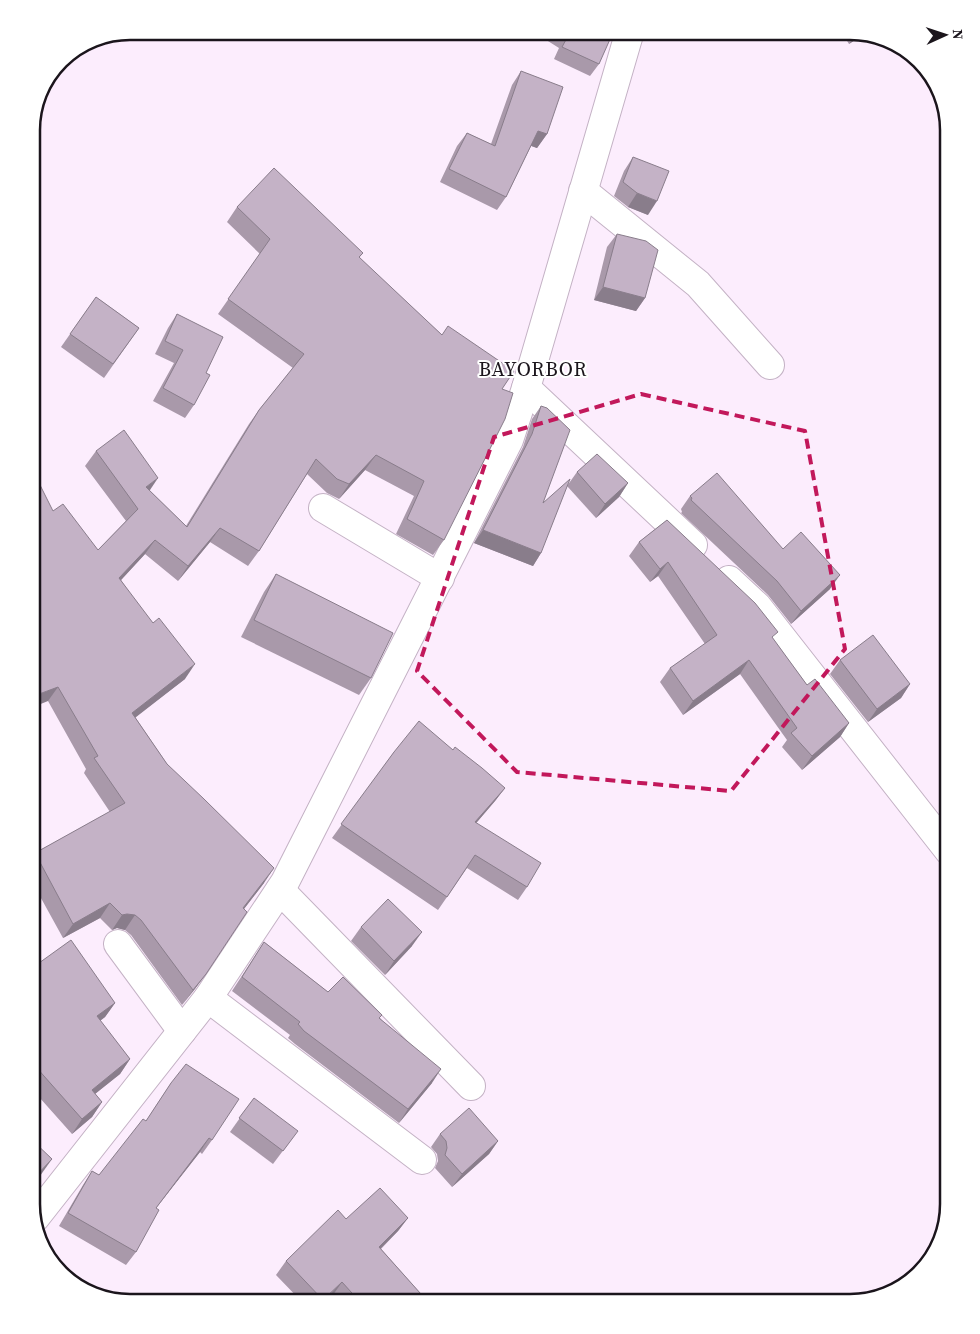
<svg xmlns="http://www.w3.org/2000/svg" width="980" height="1334" font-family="'Source Serif 4',serif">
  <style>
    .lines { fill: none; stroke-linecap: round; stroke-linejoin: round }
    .minor-casing { stroke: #c4b2c5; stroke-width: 30 }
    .minor { stroke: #fff; stroke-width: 28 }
    .wall { fill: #a999aa }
    .shaded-wall { fill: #897d8b }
    .building { fill: #c4b2c6; stroke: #897d8b }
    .marked { fill: none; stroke: #c2185b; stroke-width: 4; stroke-dasharray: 10 6; stroke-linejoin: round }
    .labels { text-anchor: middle; stroke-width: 4; stroke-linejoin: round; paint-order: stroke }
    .quarter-label { font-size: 20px; letter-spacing: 1px; fill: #1b151c; stroke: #fff }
    .rim { fill: none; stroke: #1b151c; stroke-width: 2.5 }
  </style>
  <rect width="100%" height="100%" fill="#fcedfd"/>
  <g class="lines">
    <g class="minor-casing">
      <g id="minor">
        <path d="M 583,191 L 698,284 L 770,365"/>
        <path d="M 526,388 L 693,545"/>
        <path d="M 323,508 L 440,578"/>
        <path d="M 729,580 L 757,606 L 949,851"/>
        <path d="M 280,890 L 471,1086"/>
        <path d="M 118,944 L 182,1031"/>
        <path d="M 208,998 L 422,1160"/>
        <path d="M 35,1218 L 208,998 L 285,882 L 509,440 L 526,388 L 630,31"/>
      </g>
    </g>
    <use href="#minor" class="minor"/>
  </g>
  <g class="wall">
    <path d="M 532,31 L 606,31 L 599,64 L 590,76 L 554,59 L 559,48 Z"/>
    <path d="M 841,31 L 856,31 L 864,34 L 849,44 Z"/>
    <path d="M 521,71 L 547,134 L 537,148 L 531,146 L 506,197 L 497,210 L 440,182 L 457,146 L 467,133 L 491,144 L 512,85 Z"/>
    <path d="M 633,157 L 648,215 L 628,207 L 614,196 L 624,171 Z"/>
    <path d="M 237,207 L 363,253 L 359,258 L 442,335 L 502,389 L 444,540 L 433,555 L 396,534 L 414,496 L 365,470 L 339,499 L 327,493 L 307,474 L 259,551 L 248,566 L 210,542 L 178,581 L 145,554 L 121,580 L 185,679 L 135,717 L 167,764 L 264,883 L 244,909 L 206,974 L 182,1005 L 131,935 L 125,930 L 117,928 L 112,930 L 100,918 L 63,938 L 31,880 L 31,858 L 35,853 L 110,812 L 84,773 L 86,769 L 48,701 L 53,511 L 98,550 L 126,521 L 85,466 L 96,451 L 149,490 L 186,526 L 249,424 L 259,410 L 293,368 L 218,314 L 260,254 L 227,222 Z"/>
    <path d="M 617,234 L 645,298 L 636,311 L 594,300 L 607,247 Z"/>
    <path d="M 96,297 L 139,328 L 104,378 L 61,347 Z"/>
    <path d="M 177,314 L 194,405 L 185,418 L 153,401 L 174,363 L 155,354 L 168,328 Z"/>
    <path d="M 541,406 L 543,503 L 541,553 L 533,566 L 474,543 L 523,447 L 532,419 Z"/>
    <path d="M 577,472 L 628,483 L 619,497 L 596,518 L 567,486 Z"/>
    <path d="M 690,496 L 783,549 L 830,589 L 791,624 L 768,595 L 681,513 L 682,512 L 681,509 Z"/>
    <path d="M 667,520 L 773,639 L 807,685 L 849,723 L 840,737 L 802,770 L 782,747 L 787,740 L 740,674 L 683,715 L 660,682 L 670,668 L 705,644 L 658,576 L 650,582 L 629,556 L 639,542 Z"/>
    <path d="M 276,574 L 371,678 L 359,695 L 241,637 L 264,592 Z"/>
    <path d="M 840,660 L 910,684 L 901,698 L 868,722 L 830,674 Z"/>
    <path d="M 453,750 L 505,788 L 495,801 L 476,823 L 527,887 L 518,900 L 467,868 L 438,910 L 332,838 L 394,752 Z"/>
    <path d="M 361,927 L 412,946 L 385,975 L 351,941 Z"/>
    <path d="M 264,942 L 328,992 L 380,1018 L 432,1083 L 399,1123 L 295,1044 L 288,1038 L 290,1035 L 232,991 Z"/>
    <path d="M 31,952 L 39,963 L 115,1003 L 105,1017 L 100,1021 L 130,1059 L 120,1074 L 95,1094 L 102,1102 L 92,1117 L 72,1134 L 31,1088 Z"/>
    <path d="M 171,1083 L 212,1140 L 202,1154 L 200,1152 L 156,1208 L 136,1252 L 126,1265 L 59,1226 L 83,1185 L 92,1171 L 99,1175 L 146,1121 Z"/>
    <path d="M 254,1098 L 288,1144 L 273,1164 L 230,1132 Z"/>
    <path d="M 440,1134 L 498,1141 L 489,1154 L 452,1187 L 435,1168 L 438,1161 L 437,1154 L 431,1147 Z"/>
    <path d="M 408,1218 L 398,1231 L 381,1249 L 429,1303 L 339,1303 L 333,1295 L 325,1303 L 303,1303 L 276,1275 L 286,1261 L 346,1219 Z"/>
  </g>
  <g class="shaded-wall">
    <path d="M 857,32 L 864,34 L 849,44 Z"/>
    <path d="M 538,131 L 547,134 L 537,148 L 529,145 Z"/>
    <path d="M 637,193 L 657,201 L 648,215 L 628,207 Z"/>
    <path d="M 603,287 L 645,298 L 636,311 L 594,300 Z"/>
    <path d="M 376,455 L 365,470 L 339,499 L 349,484 Z"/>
    <path d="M 158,478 L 148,493 L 146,487 Z"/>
    <path d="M 628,483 L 619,497 L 596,518 L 605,504 Z"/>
    <path d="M 220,528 L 210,542 L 178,581 L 188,566 Z"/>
    <path d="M 483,530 L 541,553 L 533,566 L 474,543 Z"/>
    <path d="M 155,540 L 145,554 L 109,593 L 119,578 Z"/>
    <path d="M 668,562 L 658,576 L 650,582 L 660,569 Z"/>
    <path d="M 840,575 L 830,589 L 791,624 L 801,611 Z"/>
    <path d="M 749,660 L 740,674 L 683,715 L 693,701 Z"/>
    <path d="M 195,664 L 185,679 L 122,728 L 132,713 Z"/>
    <path d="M 910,684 L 901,698 L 868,722 L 877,709 Z"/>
    <path d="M 58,687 L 48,701 L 31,708 L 31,697 Z"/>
    <path d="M 849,723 L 840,737 L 802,770 L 812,756 Z"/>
    <path d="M 505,788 L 495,801 L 466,835 L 475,822 Z"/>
    <path d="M 274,868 L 264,883 L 233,923 L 243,908 Z"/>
    <path d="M 110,903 L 100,918 L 63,938 L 73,924 Z"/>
    <path d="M 127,914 L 135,915 L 125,930 L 117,928 L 112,930 L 122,915 Z"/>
    <path d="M 422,932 L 412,946 L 385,975 L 394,961 Z"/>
    <path d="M 206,974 L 195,989 L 182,1005 L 193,990 Z"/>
    <path d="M 115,1003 L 105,1017 L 86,1031 L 97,1016 Z"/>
    <path d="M 130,1059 L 120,1074 L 81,1105 L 92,1090 Z"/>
    <path d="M 441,1069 L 432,1083 L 399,1123 L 408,1109 Z"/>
    <path d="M 102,1102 L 92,1117 L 72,1134 L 82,1119 Z"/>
    <path d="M 209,1138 L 200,1152 L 146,1221 L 156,1208 Z"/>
    <path d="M 498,1141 L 489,1154 L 452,1187 L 462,1174 Z"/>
    <path d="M 52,1159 L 40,1176 L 31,1185 L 31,1181 Z"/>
    <path d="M 408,1218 L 398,1231 L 369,1260 L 379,1247 Z"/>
    <path d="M 342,1282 L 333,1295 L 325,1303 L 322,1303 Z"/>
  </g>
  <g class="building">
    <path d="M 560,31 L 606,31 L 605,34 L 611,37 L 599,64 L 562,47 L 568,36 Z"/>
    <path d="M 521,71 L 563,87 L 547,134 L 538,131 L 506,197 L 449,169 L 467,133 L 495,146 Z"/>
    <path d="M 633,157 L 669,171 L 657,201 L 637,193 L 623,182 Z"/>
    <path d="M 274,168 L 363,253 L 359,257 L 442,335 L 448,326 L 514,371 L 502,389 L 513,393 L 505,419 L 444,540 L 407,519 L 424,481 L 376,455 L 349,484 L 337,479 L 316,459 L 259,551 L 220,528 L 188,566 L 155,540 L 119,578 L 153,623 L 159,618 L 195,664 L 132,713 L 167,764 L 204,799 L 274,868 L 243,908 L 247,912 L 206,974 L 193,990 L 141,920 L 135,915 L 127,914 L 122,915 L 110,903 L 73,924 L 35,853 L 125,803 L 94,758 L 98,756 L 58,687 L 31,697 L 31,476 L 35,475 L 53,511 L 63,504 L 98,550 L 138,509 L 96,451 L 124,430 L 158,478 L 146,487 L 187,527 L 259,410 L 304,354 L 228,299 L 270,239 L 237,207 Z"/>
    <path d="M 617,234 L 646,241 L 658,250 L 645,298 L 603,287 Z"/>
    <path d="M 96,297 L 139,328 L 113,364 L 70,334 Z"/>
    <path d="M 177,314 L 223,337 L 206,373 L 210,375 L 194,405 L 163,388 L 183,350 L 165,341 Z"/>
    <path d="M 541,406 L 547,408 L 570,430 L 543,503 L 570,479 L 541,553 L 483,530 L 532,434 Z"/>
    <path d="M 597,454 L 628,483 L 605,504 L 577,472 Z"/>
    <path d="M 717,473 L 783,549 L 801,532 L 840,575 L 801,611 L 777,581 L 691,500 L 692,498 L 690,496 Z"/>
    <path d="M 667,520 L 755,603 L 778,632 L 772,637 L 807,685 L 815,679 L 849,723 L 812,756 L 791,733 L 797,728 L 749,660 L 693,701 L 670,668 L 717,635 L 668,562 L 660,569 L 639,542 Z"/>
    <path d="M 276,574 L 393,633 L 371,678 L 254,620 Z"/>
    <path d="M 873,635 L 910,684 L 877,709 L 840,660 Z"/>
    <path d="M 419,721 L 453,750 L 455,747 L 482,768 L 505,788 L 475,822 L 541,863 L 527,887 L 475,855 L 447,897 L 341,824 L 394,752 Z"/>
    <path d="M 388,899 L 422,932 L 394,961 L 361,927 Z"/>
    <path d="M 71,940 L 115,1003 L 97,1016 L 130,1059 L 92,1090 L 102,1102 L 82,1119 L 36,1067 L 31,1070 L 31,952 L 39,963 Z"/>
    <path d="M 264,942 L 328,992 L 343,977 L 382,1015 L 379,1018 L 441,1069 L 408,1109 L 304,1031 L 298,1024 L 300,1022 L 242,977 Z"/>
    <path d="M 186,1064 L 239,1099 L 212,1140 L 209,1138 L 156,1208 L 159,1210 L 136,1252 L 68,1213 L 92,1171 L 99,1175 L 143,1119 L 146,1121 L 171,1083 Z"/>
    <path d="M 254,1098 L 298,1131 L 283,1151 L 239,1118 Z"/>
    <path d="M 469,1108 L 498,1141 L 462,1174 L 445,1155 L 447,1148 L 446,1141 L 440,1134 Z"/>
    <path d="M 31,1139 L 52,1159 L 31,1181 Z"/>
    <path d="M 380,1188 L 408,1218 L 379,1247 L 429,1303 L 361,1303 L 342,1282 L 323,1300 L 286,1261 L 338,1210 L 346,1219 Z"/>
  </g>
  <path class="marked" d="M 641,394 L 805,431 L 845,649 L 731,791 L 517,772 L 417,671 L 494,437 Z"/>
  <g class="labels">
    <g class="quarter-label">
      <text x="533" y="376">BAYORBOR</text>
    </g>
  </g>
  <path d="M0 0H980V1334H0ZM130 40H850A90 90 0 0 1 940 130V1204A90 90 0 0 1 850 1294H130A90 90 0 0 1 40 1204V130A90 90 0 0 1 130 40Z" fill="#fff" fill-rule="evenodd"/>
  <path class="rim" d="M130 40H850A90 90 0 0 1 940 130V1204A90 90 0 0 1 850 1294H130A90 90 0 0 1 40 1204V130A90 90 0 0 1 130 40Z"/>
  <g transform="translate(945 35) rotate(87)" stroke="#ffffff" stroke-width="4" paint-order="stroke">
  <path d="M0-4L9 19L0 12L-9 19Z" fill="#1b151c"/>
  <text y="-8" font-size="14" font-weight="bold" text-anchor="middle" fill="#1b151c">N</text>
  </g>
</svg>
